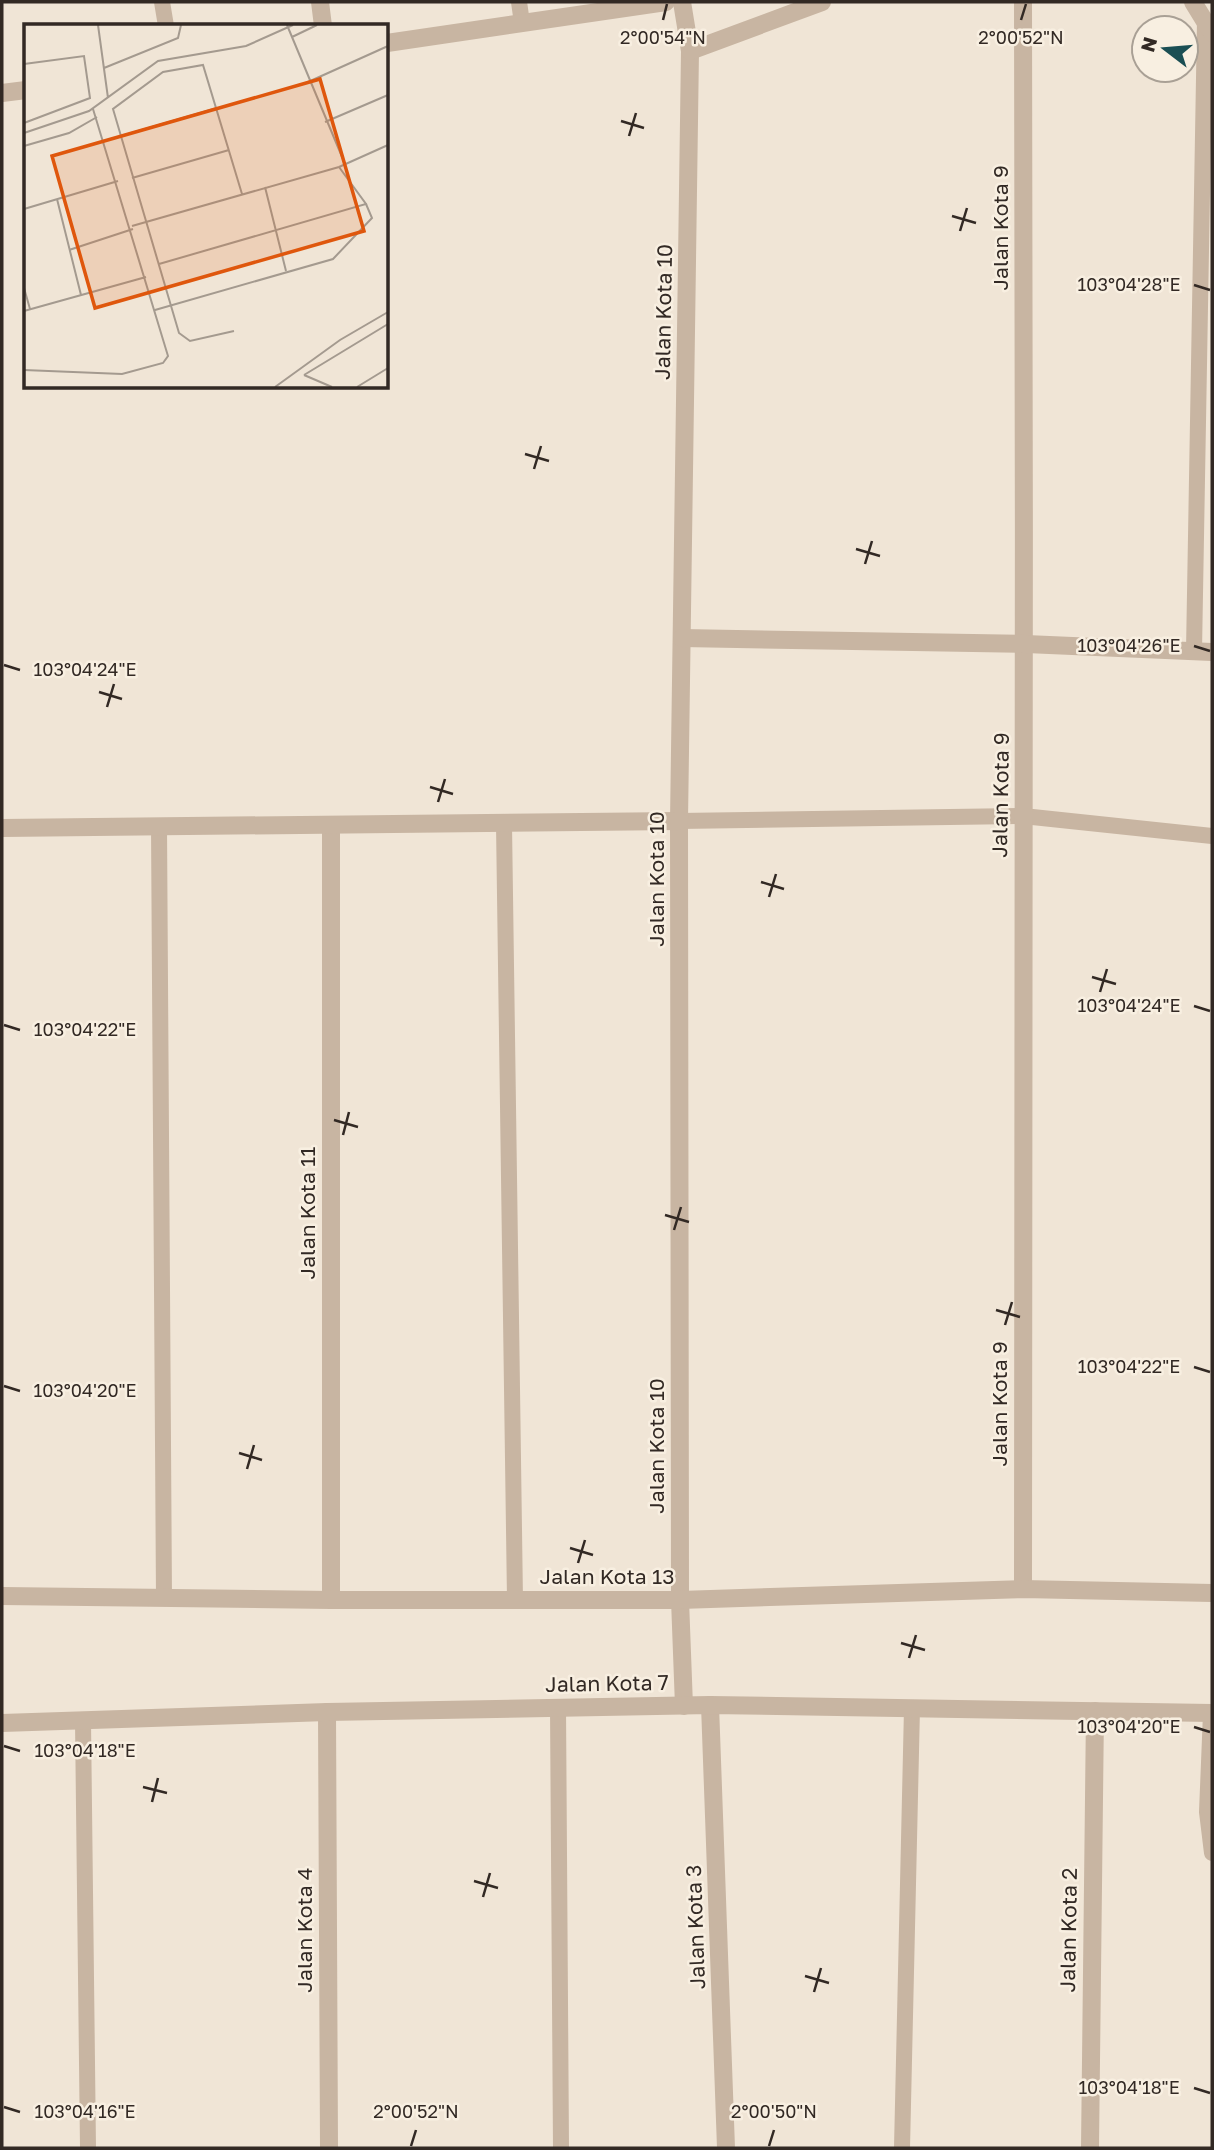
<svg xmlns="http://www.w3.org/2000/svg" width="1214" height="2150" font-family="'Golos Text',sans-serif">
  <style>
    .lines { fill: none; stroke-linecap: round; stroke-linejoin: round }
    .service { stroke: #c8b5a2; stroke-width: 16 }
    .minor { stroke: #c8b5a2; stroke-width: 18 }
    .ticks { fill: none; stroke: #322924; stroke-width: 2.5 }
    .labels { text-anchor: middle; stroke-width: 5; stroke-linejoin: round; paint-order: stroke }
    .street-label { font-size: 21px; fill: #322924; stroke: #f8efe1 }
    .inset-road { fill: none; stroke: #a49a8f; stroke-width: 2 }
    .view { fill: #df570d; fill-opacity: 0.15; stroke: #df570d; stroke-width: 3.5 }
    .inset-edge { fill: none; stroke: #322924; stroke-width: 3.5 }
    .ticks-label { font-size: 18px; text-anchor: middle; fill: #322924; stroke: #f8efe1; stroke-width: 5; stroke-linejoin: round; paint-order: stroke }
  </style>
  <rect width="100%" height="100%" fill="#f0e5d6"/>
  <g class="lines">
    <g class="service">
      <path d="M 162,2 L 166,26"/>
      <path d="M 519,2 L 522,23"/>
      <path d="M 1194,651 L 1205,21"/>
      <path d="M 679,821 L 1023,816 L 1212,836"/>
      <path d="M 504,824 L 515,1600"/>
      <path d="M 159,826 L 164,1598"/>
      <path d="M 558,1707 L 561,2148"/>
      <path d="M 1211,1713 L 1207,1812 L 1212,1853"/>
      <path d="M 83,1721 L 88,2148"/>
      <path d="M 902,2148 L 912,1708"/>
    </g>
    <g class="minor">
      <path d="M 320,2 L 323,26"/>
      <path d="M 682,2 L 690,51 L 679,821 L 680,1600 L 684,1706"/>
      <path d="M 1023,2 C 1025,531 1023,1060 1023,1589"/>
      <path d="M 1193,2 L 1212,33"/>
      <path d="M 387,43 L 666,2"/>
      <path d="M 690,51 L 822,2"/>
      <path d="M 2,93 L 26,90"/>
      <path d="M 682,638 L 1026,644 L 1212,652"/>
      <path d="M 331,826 L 331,1600"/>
      <path d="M 2,828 L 679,821"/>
      <path d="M 2,1596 L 331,1600 L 680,1600 L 1023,1589 L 1212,1593"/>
      <path d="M 710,1705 L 726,2148"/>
      <path d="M 327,1712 L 329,2148"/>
      <path d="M 2,1723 L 327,1712 L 710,1705 L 1212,1713"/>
      <path d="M 1090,2148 L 1095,1711"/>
    </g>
  </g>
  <path class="ticks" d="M 663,20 L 667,4M 1021,20 L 1026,4M 621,121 L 644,128M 629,136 L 636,113M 952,216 L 976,223M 960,231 L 967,208M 1194,285 L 1210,290M 525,454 L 549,461M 534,469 L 541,446M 856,549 L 880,556M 865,564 L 872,541M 1194,646 L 1210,651M 4,665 L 20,670M 99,692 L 122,699M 107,707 L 114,684M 430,787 L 453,794M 438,802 L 445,779M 761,882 L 784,889M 769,897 L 776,874M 1092,977 L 1116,984M 1100,992 L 1107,969M 1194,1006 L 1210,1011M 4,1025 L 20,1030M 334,1120 L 358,1127M 343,1135 L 349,1112M 665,1215 L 689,1222M 674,1230 L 681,1207M 996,1310 L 1020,1317M 1005,1325 L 1012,1302M 1194,1367 L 1210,1372M 4,1386 L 20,1391M 239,1453 L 262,1460M 247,1469 L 254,1445M 570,1548 L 593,1555M 578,1563 L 585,1540M 901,1643 L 925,1650M 909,1658 L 916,1635M 1194,1727 L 1210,1732M 4,1746 L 20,1751M 143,1787 L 167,1793M 152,1802 L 158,1778M 474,1881 L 498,1888M 483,1897 L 490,1873M 805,1976 L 829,1983M 814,1992 L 821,1968M 1194,2088 L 1210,2093M 4,2107 L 20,2112M 411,2146 L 416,2130M 769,2146 L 774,2130"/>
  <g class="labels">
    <g class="street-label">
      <text transform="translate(1001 228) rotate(-90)" y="7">Jalan Kota 9</text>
      <text transform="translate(664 312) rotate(-89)" y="7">Jalan Kota 10</text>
      <text transform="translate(1001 795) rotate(-89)" y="7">Jalan Kota 9</text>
      <text transform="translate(657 879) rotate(-90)" y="7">Jalan Kota 10</text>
      <text transform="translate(308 1213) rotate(-90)" y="7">Jalan Kota 11</text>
      <text transform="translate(1000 1404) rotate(-90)" y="7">Jalan Kota 9</text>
      <text transform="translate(657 1446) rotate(-90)" y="7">Jalan Kota 10</text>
      <text x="607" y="1584">Jalan Kota 13</text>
      <text transform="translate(607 1684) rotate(-1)" y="7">Jalan Kota 7</text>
      <text transform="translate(696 1927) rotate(-92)" y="7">Jalan Kota 3</text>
      <text transform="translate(305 1930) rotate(-90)" y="7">Jalan Kota 4</text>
      <text transform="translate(1069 1930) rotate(-89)" y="7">Jalan Kota 2</text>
    </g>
  </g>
  <g transform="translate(24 24)">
    <rect width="364" height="364" fill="#f0e5d6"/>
    <path class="inset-road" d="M 74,1 L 84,74M 263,1 L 321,140M 268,13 L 293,1M 0,40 L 60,32 L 66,74 L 0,99M 80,44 L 154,14 L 157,1M 284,58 L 364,22M 301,98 L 364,71M 0,109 L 65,87 L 134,37 L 222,22 L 269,1M 97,112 L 193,84M 0,122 L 45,109 L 73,93M 108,154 L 205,126M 241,163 L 262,247M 33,175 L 57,271M 0,185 L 94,157M 108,202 L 315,143 L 364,121M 45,226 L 109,205M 135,240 L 342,180 L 315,143M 0,264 L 6,285M 131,286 L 309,235 L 348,194 L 342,180M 0,287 L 122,253M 210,307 L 166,317 L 155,309 L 89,85 L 139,48 L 179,41 L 218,170M 0,346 L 98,350 L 139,339 L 144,332 L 69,85M 280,351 L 364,300M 280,351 L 308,363M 251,363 L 316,316 L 364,288M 333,363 L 364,344"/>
    <path class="view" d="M 296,55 L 340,207 L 71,284 L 28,132 Z"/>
    <rect width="364" height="364" class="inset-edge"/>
  </g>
  <g class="ticks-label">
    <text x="663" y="44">2°00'54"N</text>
    <text x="1021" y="44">2°00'52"N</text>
    <text x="1129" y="291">103°04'28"E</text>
    <text x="1129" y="652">103°04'26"E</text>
    <text x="85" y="676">103°04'24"E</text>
    <text x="1129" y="1012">103°04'24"E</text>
    <text x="85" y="1036">103°04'22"E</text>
    <text x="1129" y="1373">103°04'22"E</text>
    <text x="85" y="1397">103°04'20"E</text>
    <text x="1129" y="1733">103°04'20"E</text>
    <text x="85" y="1757">103°04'18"E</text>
    <text x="1129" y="2094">103°04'18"E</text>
    <text x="85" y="2118">103°04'16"E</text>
    <text x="416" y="2118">2°00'52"N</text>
    <text x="774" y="2118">2°00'50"N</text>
  </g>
  <rect width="1214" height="2150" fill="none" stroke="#322924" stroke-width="7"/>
  <g transform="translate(1165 49) rotate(286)"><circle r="33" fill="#f8efe1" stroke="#a9a095" stroke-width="2"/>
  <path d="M0-5L12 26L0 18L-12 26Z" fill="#1a4e53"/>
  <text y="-10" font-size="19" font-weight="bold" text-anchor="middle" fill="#322924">N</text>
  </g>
</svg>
